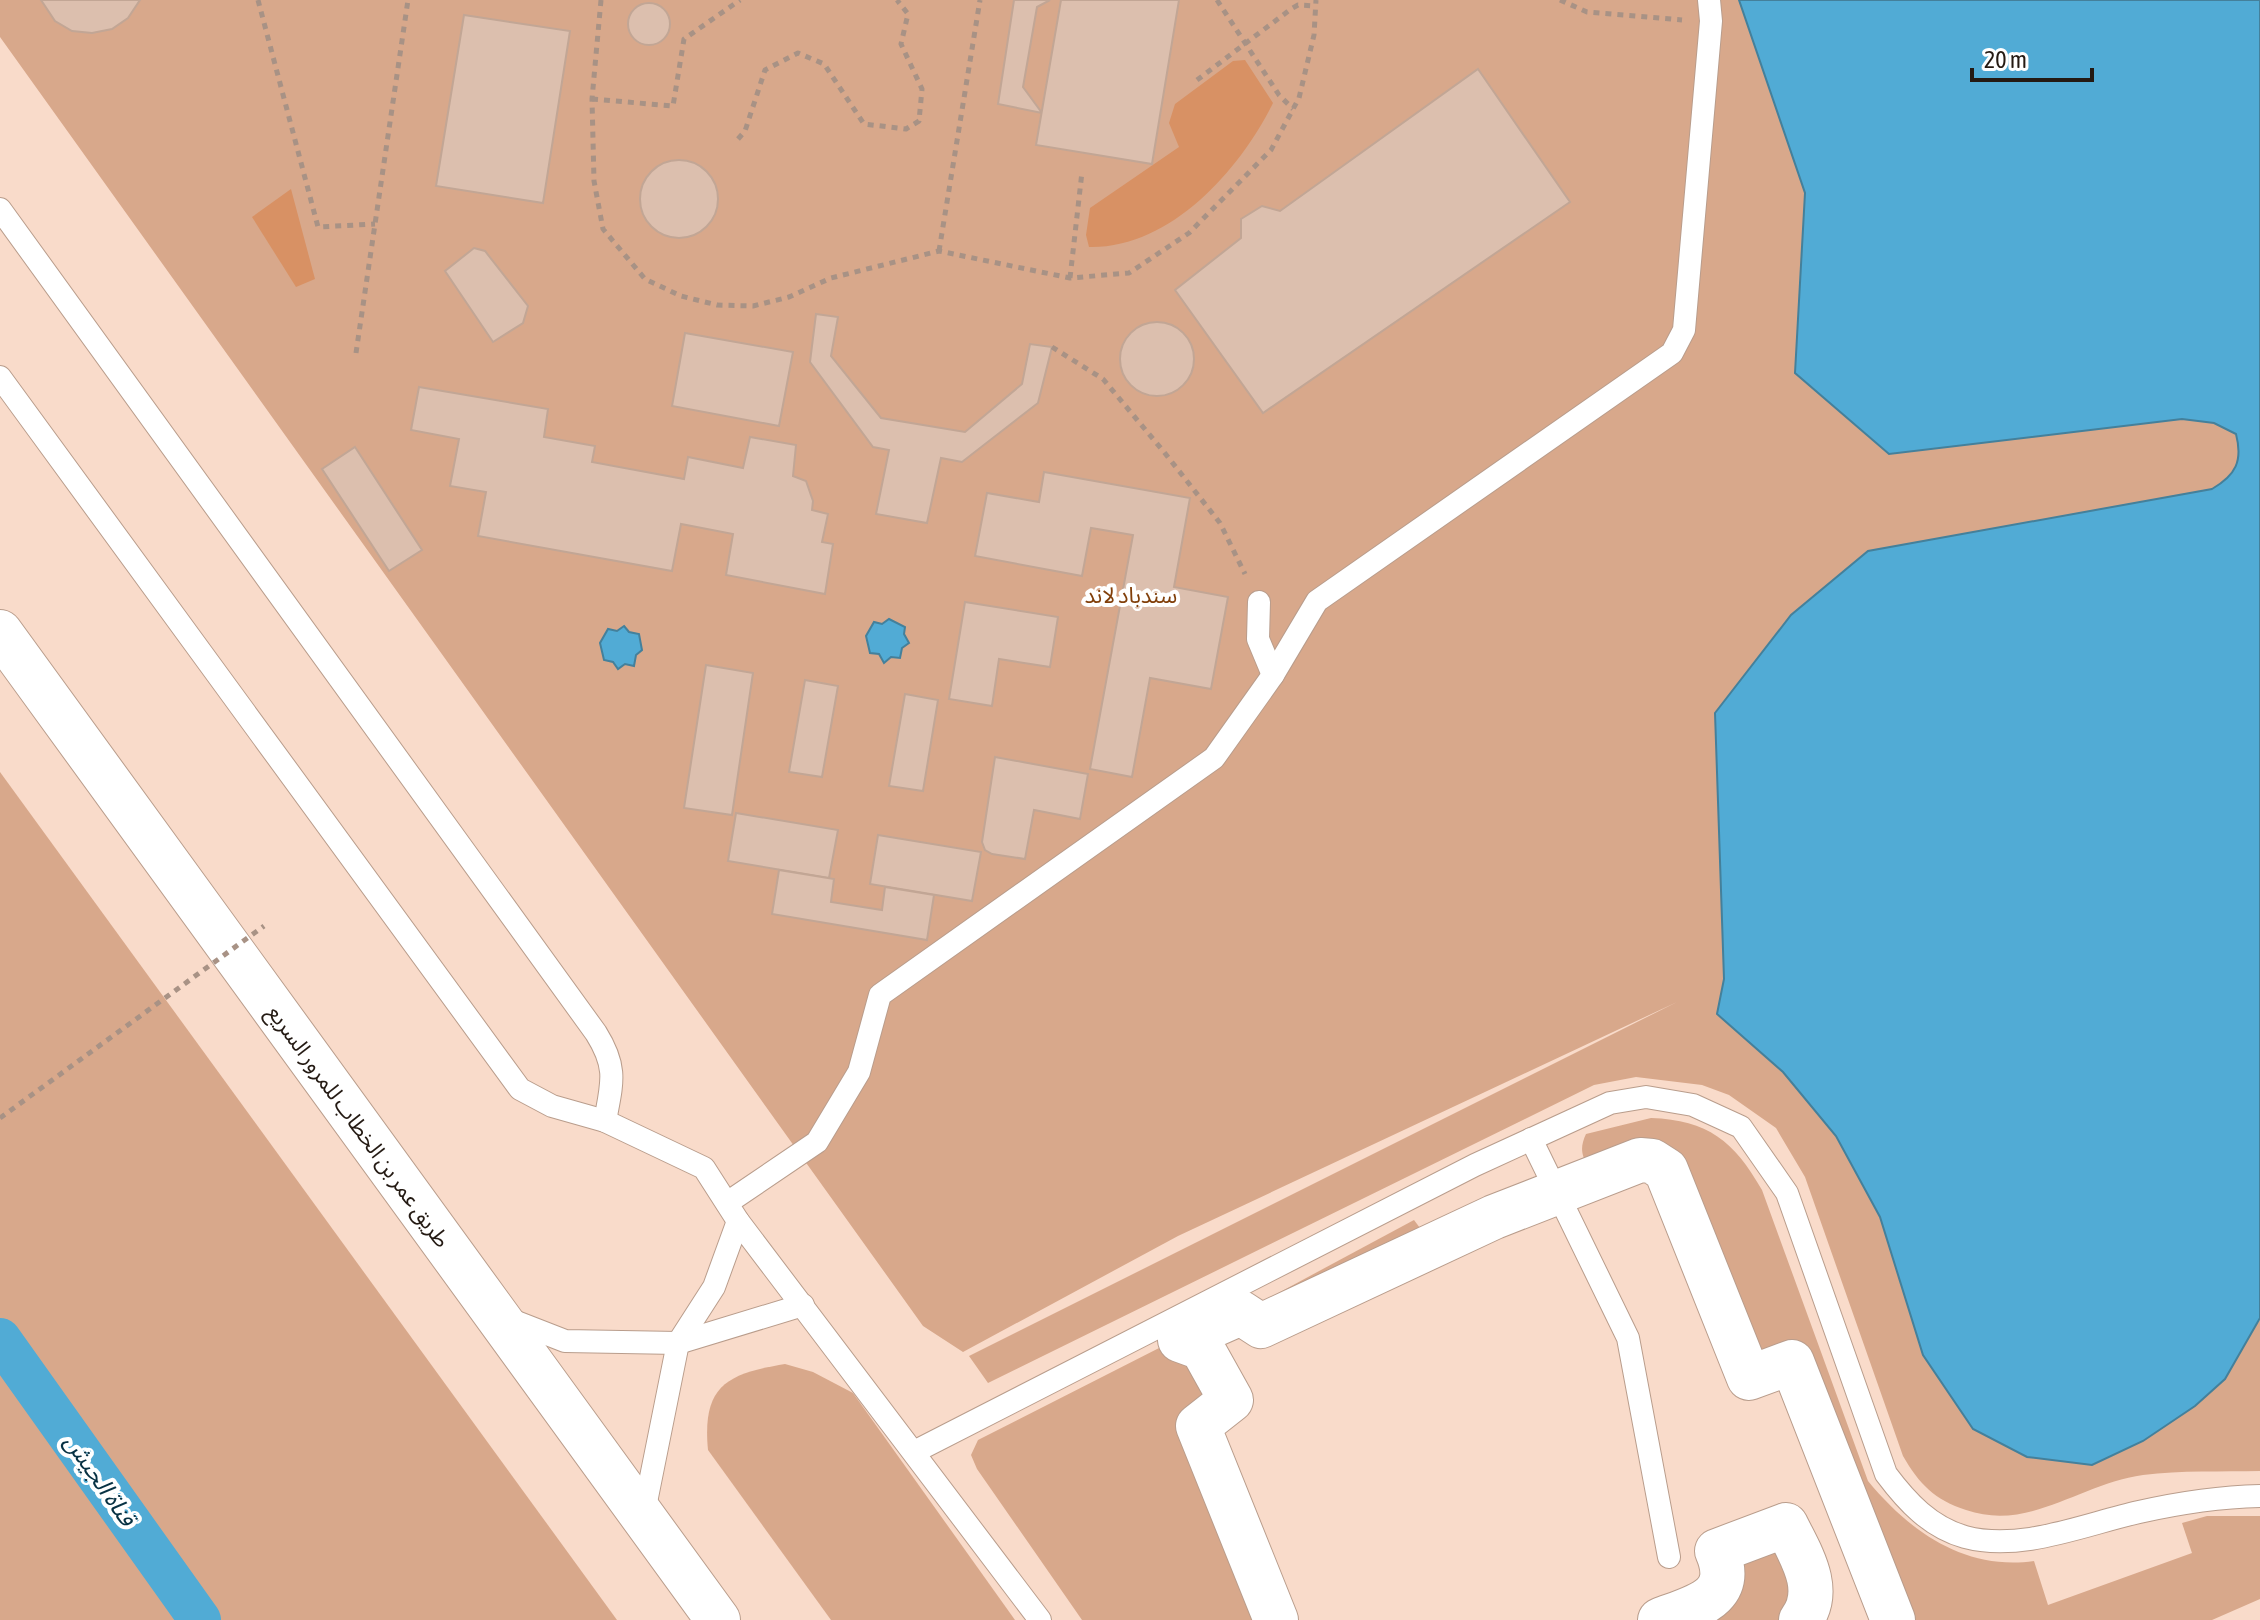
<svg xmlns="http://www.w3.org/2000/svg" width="2260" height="1620" font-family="'Asap Condensed','Noto Sans Arabic',sans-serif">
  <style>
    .green { fill: #d8a88b }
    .forest { fill: #d89164 }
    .water { fill: #51abd5; stroke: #44809b; stroke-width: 2 }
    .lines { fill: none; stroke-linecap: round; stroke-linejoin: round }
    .canal { stroke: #51abd5; stroke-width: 42 }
    .building { fill: #dcbfae; stroke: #c2a695; stroke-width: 2 }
    .lane-casing { stroke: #b99d8c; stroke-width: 24 }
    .street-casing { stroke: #b99d8c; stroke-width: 46 }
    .highway-casing { stroke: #b99d8c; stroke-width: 46 }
    .path { stroke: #a89285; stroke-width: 5; stroke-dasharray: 6 6; stroke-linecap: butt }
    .lane { stroke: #fff; stroke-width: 22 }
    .street { stroke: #fff; stroke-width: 44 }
    .highway { stroke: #fff; stroke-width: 44 }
    .path-bridge { stroke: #a89285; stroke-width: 5; stroke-dasharray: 6 6; stroke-linecap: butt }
    .labels { text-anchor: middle; stroke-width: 8; stroke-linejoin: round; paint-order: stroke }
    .park-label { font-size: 22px; fill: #813f0a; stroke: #fff }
    .street-label { font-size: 22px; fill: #241a13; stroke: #fff }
    .water-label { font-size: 24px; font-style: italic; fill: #073143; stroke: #fff }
  </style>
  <rect width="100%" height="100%" fill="#f9dbca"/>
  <g class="green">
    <path d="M 0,0 L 1739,0 L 1805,193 L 1795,373 L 1889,454 L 2182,419 L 2214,423 L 2236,434 C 2244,466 2231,485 2198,493 L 1724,979 L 1717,1014 L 1783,1072 L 1836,1136 L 1880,1217 L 1923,1355 L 2093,1465 L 2143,1441 L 2195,1406 L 2260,1320 L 2260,1471 C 2222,1472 2181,1470 2143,1475 C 2081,1483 2030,1532 1966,1510 C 1935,1500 1919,1484 1903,1456 L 1805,1177 L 1776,1128 L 1729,1095 L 1702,1085 L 1636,1077 L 1594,1085 L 988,1383 L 969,1356 L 1677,1002 L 1178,1236 L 963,1352 L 923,1326 L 0,37 Z"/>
    <path d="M 0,772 L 617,1620 L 0,1620 Z"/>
    <path d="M 1651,1118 C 1708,1120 1734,1141 1762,1190 L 1868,1481 C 1909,1531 1965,1571 2034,1561 L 2048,1605 L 2192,1553 L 2182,1523 L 2207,1516 L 2260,1516 L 2260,1599 L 2212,1620 L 1893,1620 L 1792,1362 L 1749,1378 L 1665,1170 L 1588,1167 C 1581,1154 1580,1147 1586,1134 Z"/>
    <path d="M 1414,1220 L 1423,1232 L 1241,1313 Z"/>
    <path d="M 1163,1346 L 1231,1400 L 1199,1426 L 1276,1620 L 1082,1620 L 977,1469 L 971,1455 L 978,1440 Z"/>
    <path d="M 785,1364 L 813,1372 L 853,1393 L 1015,1620 L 831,1620 L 708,1450 C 702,1386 726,1374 785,1364 Z"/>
    <path d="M 1786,1525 L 1801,1620 L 1660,1620 L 1721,1584 Z"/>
  </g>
  <g class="forest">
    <path d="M 1245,60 L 1273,103 C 1240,170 1170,249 1089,247 L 1086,235 L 1090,208 L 1179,147 L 1169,123 L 1175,104 L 1233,61 Z"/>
    <path d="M 291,189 L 315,279 L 296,287 L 252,217 Z"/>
  </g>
  <g class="water">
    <path d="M 1739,0 L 2260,0 L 2260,1318 L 2225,1379 L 2195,1406 L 2143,1441 L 2092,1465 L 2027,1457 L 1973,1429 L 1923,1355 L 1880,1217 L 1836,1136 L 1783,1072 L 1717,1014 L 1724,979 L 1715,713 L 1791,615 L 1868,551 L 2212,489 C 2236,475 2243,461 2236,434 L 2214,423 L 2182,419 L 1889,454 L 1795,373 L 1805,193 Z"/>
    <path d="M 889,619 L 905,627 L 904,634 L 909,643 L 902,648 L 900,658 L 891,657 L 884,663 L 879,654 L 870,653 L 866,636 L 874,622 L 882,624 Z"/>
    <path d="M 624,626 L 629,632 L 639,634 L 642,650 L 636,655 L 634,666 L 625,664 L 618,669 L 613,662 L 604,660 L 600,643 L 608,629 L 617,631 Z"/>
  </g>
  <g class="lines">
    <path class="canal" d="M 0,1339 L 200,1620"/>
  </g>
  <g class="building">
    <path d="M 41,0 L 140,0 L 128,18 L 112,29 L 92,33 L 72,31 L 55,21 Z"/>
    <path d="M 1014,0 L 1050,0 L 1037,7 L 1023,87 L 1042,113 L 998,104 Z"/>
    <path d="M 1061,0 L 1179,0 L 1152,164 L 1036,145 Z"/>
    <circle cx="649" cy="24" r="21"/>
    <path d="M 464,15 L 570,31 L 543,203 L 436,186 Z"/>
    <path d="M 1478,69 L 1570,202 L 1263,413 L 1175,290 L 1241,238 L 1241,219 L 1262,206 L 1280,211 Z"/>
    <circle cx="679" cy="199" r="39"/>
    <path d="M 474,248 L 485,251 L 528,306 L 523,323 L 493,342 L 445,271 Z"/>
    <path d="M 816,314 L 838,317 L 831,356 L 881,418 L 965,432 L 1022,384 L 1030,344 L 1052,347 L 1038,403 L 962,462 L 941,458 L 927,523 L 876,514 L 889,450 L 873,447 L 810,362 Z"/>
    <circle cx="1157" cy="359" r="37"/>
    <path d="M 685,333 L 793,352 L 779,426 L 672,406 Z"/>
    <path d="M 419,387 L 548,409 L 544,437 L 595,446 L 592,462 L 684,479 L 688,457 L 743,468 L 750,437 L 796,445 L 793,476 L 806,481 L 813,501 L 812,510 L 828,514 L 822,542 L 833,544 L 825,594 L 726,575 L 733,534 L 681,524 L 672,571 L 478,536 L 486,492 L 450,486 L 459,439 L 411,430 Z"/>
    <path d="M 355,447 L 422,550 L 389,571 L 322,469 Z"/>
    <path d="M 1044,472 L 1190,498 L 1174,587 L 1228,597 L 1211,689 L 1150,678 L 1132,777 L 1090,769 L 1133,535 L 1091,528 L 1082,576 L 975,556 L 987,493 L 1039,502 Z"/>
    <path d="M 965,602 L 1058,617 L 1050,667 L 999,659 L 992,706 L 949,699 Z"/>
    <path d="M 706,665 L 753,673 L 732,815 L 684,808 Z"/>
    <path d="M 805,680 L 838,686 L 822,777 L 789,772 Z"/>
    <path d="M 905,694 L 938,700 L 923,791 L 889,786 Z"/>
    <path d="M 995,757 L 1088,774 L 1080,819 L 1034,810 L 1025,859 L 992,854 L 985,850 L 982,842 Z"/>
    <path d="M 736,813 L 838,830 L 829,878 L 728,861 Z"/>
    <path d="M 878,835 L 981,852 L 972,901 L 870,884 Z"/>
    <path d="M 779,870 L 834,879 L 831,902 L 882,910 L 885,887 L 934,895 L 927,940 L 772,914 Z"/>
  </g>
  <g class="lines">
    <g class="lane-casing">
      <g id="lane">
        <path d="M 0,209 L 596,1033 C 618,1068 612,1083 605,1121"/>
        <path d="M 0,377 L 520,1089 L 552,1106 L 605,1121 L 704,1168 L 738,1221 L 1040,1620"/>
        <path d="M 1259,602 L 1258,639 L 1273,675"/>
        <path d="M 1531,1139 L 1628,1338 L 1669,1557"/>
        <path d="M 727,1203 L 817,1142 L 859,1072 L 880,995 L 1214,758 L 1273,675 L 1317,601 L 1672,353 L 1684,330 L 1711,21 L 1709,0"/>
        <path d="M 506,1318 L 565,1341 L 678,1343 L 803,1305"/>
        <path d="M 914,1452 L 1475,1165 L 1610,1103 L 1646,1097 L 1693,1105 L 1741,1127 L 1787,1193 L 1886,1474 C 1907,1502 1930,1527 1965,1537 C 2021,1552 2085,1524 2139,1512 C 2179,1503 2219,1497 2260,1496"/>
        <path d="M 643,1517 L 678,1343 L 714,1287 L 738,1221"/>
      </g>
    </g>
    <g class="street-casing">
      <g id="street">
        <path d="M 1276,1620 L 1198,1426 L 1231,1400 L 1202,1348 L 1180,1340 L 1241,1313 L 1261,1326 L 1494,1217 L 1640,1160 L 1652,1161 L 1666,1170 L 1749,1378 L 1792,1362 L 1893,1620"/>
        <path d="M 1660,1620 C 1697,1606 1737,1598 1717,1551 L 1786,1525 C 1800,1554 1824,1589 1801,1620"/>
      </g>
    </g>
    <g class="highway-casing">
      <path id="highway" d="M 0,632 L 718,1620"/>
    </g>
    <g class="path">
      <path d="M 258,0 L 318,227 L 375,224"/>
      <path d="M 601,0 L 592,99 L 594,181 L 603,229 L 645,279 L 681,296 L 717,305 L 753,306 L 789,297 L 831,278 L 939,251 L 1070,278 L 1129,273 L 1189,233 L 1271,150 L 1299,98 L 1314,35 L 1316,0"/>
      <path d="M 1217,0 L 1279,95 L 1293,109"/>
      <path d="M 1560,0 L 1587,12 L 1682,20"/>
      <path d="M 1197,80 L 1291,9 L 1298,5 L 1316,6"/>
      <path d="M 592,99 L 673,106 L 684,39 L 740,0"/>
      <path d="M 738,139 L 745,131 L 765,70 L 798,53 L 824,64 L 864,124 L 906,129 L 919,121 L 922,89 L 901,44 L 908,14 L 897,0"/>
      <path d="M 939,251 L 980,0"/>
      <path d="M 1070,278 L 1082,172"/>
      <path d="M 1052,347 L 1103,379 L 1164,452 L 1220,523 L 1245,574"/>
      <path d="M 356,353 L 408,0"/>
    </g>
    <use href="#lane" class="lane"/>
    <use href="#street" class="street"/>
    <use href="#highway" class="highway"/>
    <path class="path-bridge" d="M 0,1118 L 264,926"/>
  </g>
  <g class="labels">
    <g class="park-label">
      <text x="1131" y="603">سندباد لاند</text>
    </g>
    <g class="street-label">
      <text transform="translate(359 1126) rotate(54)" y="8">طريق عمر بن الخطاب للمرور السريع</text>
    </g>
    <g class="water-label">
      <text transform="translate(100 1480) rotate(55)" y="8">قناة الجيش</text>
    </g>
  </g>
  <path d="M1972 68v12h120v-12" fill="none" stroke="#241a13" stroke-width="4"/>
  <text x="1984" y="68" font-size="24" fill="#241a13" stroke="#ffffff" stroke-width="6" paint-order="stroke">20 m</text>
</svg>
